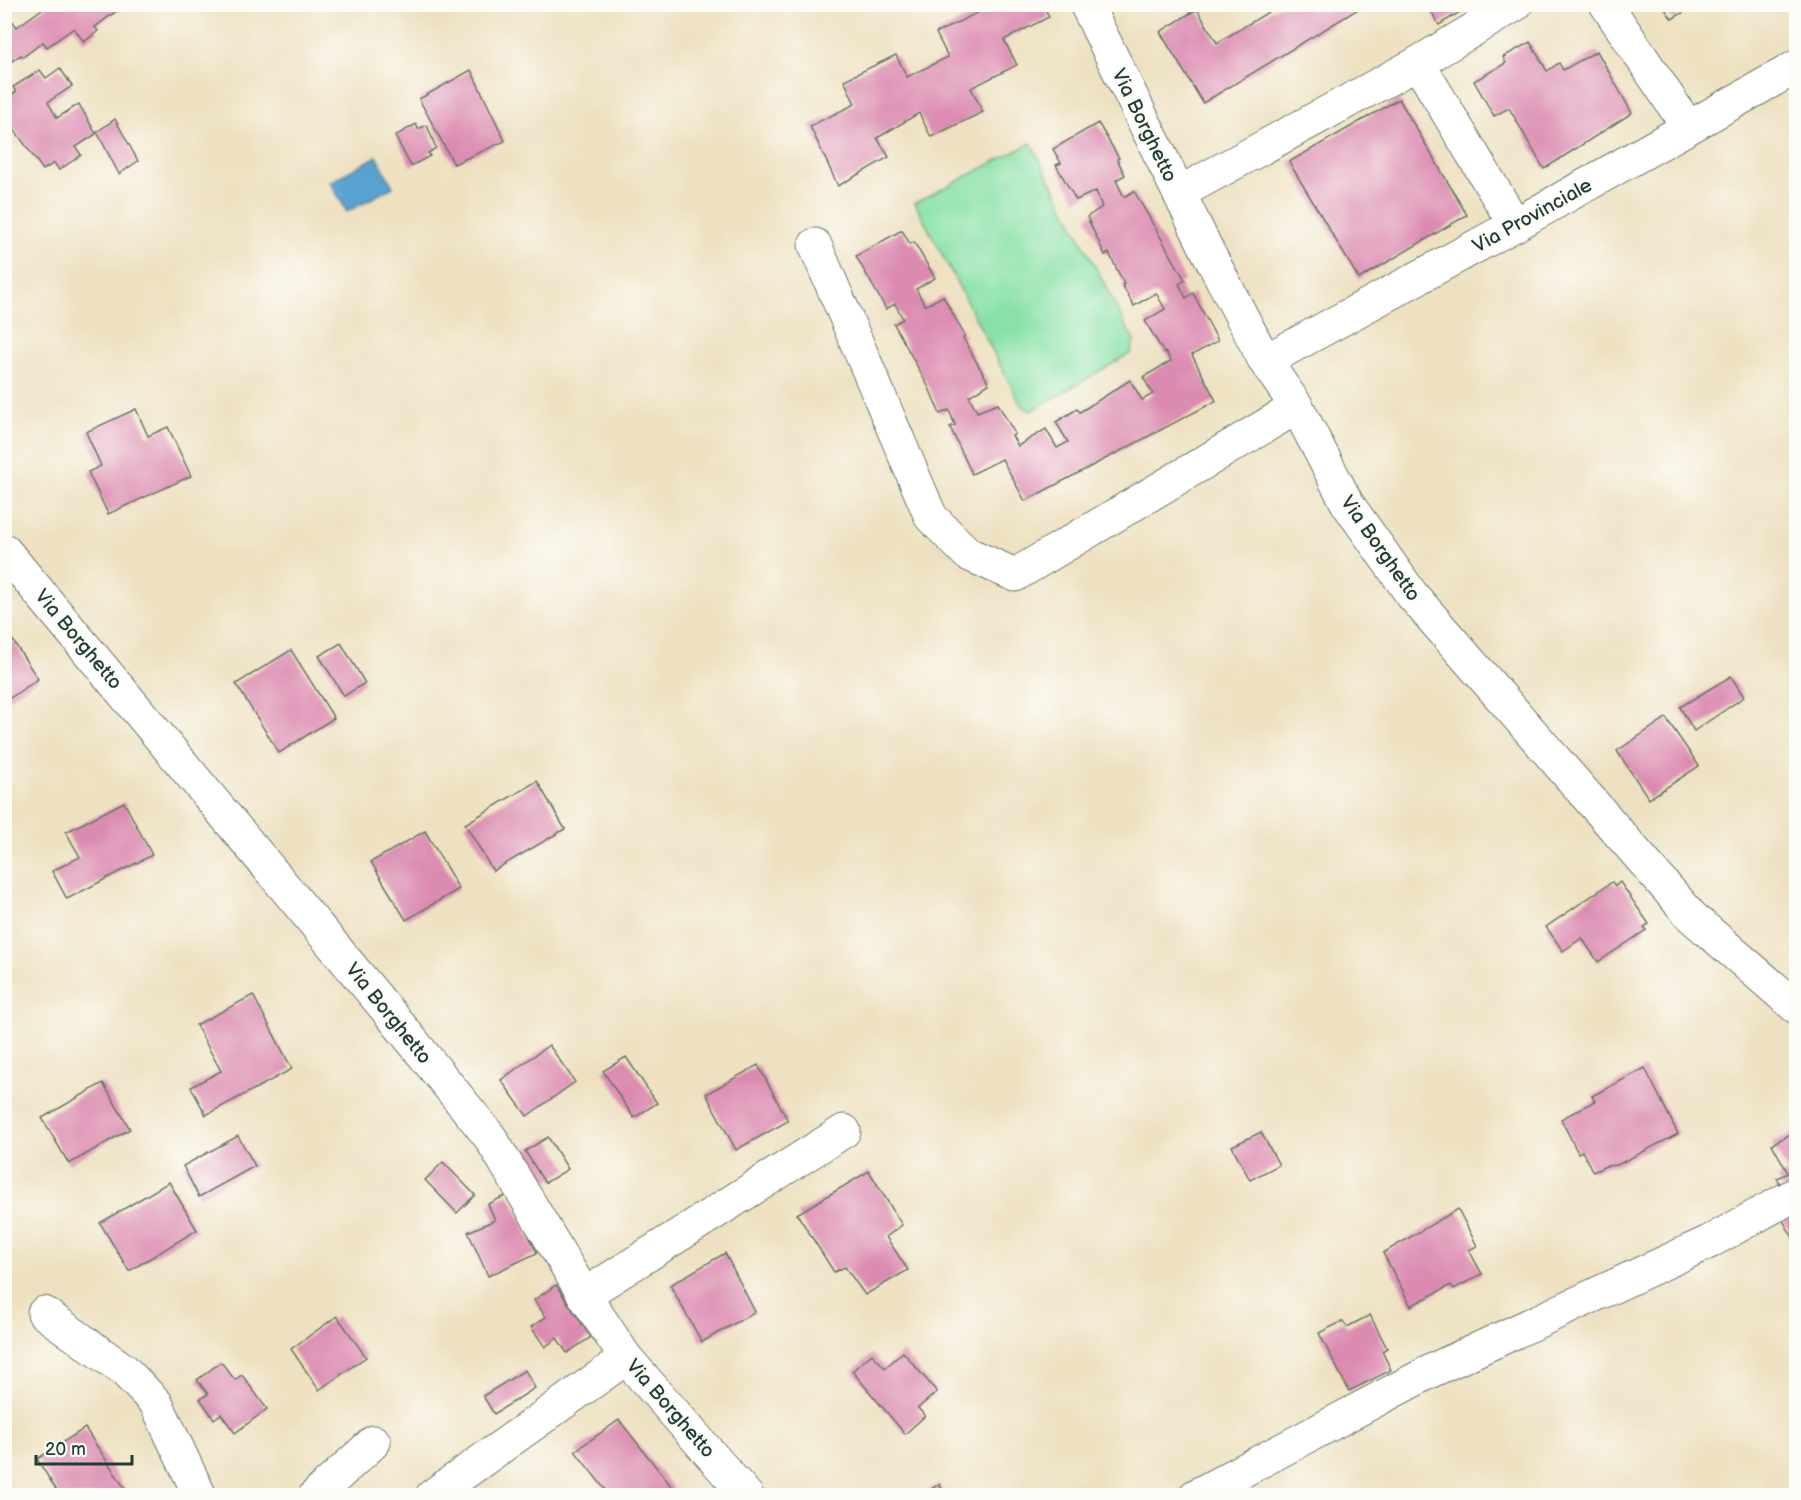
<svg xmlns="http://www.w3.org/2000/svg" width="1801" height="1500" font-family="'Balsamiq Sans',sans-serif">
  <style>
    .green { fill: #88e1a7; stroke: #548f6e; stroke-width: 1.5 }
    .water { fill: #59a2d0; stroke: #3c7082; stroke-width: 1.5 }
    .building { fill: #db8bb0 }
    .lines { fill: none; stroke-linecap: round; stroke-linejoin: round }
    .minor-casing { stroke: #677665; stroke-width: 35 }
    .minor { stroke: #fff; stroke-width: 33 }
    .labels { text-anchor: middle; stroke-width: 5; stroke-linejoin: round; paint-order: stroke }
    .street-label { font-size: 20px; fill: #1f3d34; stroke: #fdfcf7 }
  </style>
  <rect width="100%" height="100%" fill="#fdfcf7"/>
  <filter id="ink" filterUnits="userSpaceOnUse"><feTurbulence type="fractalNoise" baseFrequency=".0167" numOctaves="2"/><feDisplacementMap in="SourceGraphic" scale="12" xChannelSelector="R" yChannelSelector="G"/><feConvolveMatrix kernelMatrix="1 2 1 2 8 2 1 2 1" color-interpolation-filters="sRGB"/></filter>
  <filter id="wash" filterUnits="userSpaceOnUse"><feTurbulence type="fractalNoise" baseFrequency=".008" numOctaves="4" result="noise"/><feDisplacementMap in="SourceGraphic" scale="24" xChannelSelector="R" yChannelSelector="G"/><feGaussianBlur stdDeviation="1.35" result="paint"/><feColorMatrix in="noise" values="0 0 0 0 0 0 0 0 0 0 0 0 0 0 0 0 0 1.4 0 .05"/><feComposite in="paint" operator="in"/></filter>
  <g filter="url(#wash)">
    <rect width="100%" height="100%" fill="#eee1c1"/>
    <path class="green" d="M 1031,143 L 1134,341 L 1131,353 L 1031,411 L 1021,405 L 915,203 Z"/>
    <path class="water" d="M 377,156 L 393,187 L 347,212 L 330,182 Z"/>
    <g id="blocks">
      <g class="building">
        <path d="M 49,4 L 126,4 L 95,27 L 98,31 L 84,42 L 74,28 L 47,47 L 43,42 L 23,57 L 21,55 L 4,66 L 4,10 L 17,27 Z"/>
        <path d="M 978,4 L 1043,4 L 1049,17 L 1004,40 L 1017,65 L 971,88 L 983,112 L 931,137 L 919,113 L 877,138 L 889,157 L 838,186 L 810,126 L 855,104 L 844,80 L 896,55 L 907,77 L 948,57 L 936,33 L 981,11 Z"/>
        <path d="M 1427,4 L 1488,4 L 1475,12 L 1471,5 L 1439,25 Z"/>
        <path d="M 1280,5 L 1365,5 L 1203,103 L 1160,32 L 1197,9 L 1217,43 Z"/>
        <path d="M 1662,5 L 1708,5 L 1694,13 L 1691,8 L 1672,19 Z"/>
        <path d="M 1530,42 L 1547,71 L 1559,63 L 1563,70 L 1597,51 L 1632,113 L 1544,169 L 1509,108 L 1494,116 L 1474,81 L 1506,63 L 1503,57 Z"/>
        <path d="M 60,68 L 72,86 L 48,102 L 57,118 L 79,104 L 96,134 L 76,147 L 81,155 L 59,170 L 54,163 L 43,170 L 4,115 L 4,100 L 16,92 L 13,87 L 40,70 L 46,78 Z"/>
        <path d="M 471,70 L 505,141 L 454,164 L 419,99 Z"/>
        <path d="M 1399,99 L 1467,215 L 1359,279 L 1289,162 Z"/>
        <path d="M 115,119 L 138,161 L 119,174 L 97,132 Z"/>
        <path d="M 1098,123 L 1119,158 L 1117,159 L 1125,175 L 1116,180 L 1124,197 L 1134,191 L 1185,280 L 1179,284 L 1186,298 L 1193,293 L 1218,341 L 1192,355 L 1216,401 L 1025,501 L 1002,459 L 972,474 L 950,427 L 955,425 L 949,410 L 940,414 L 929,388 L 894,324 L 903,319 L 895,304 L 886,309 L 856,256 L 902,230 L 910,244 L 914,242 L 935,278 L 916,289 L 925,306 L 943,296 L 965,336 L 963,338 L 989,384 L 969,396 L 977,412 L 998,404 L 1015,434 L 1012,436 L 1018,446 L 1046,429 L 1057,448 L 1068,442 L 1056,422 L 1077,409 L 1080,412 L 1130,380 L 1142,400 L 1153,394 L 1143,377 L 1171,361 L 1166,352 L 1164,353 L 1145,321 L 1165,309 L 1156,293 L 1134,306 L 1122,285 L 1124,284 L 1109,253 L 1105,255 L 1087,217 L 1102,207 L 1096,191 L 1076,200 L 1056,165 L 1061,163 L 1053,149 Z"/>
        <path d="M 416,124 L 418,129 L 427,125 L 436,148 L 428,153 L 430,156 L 411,166 L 395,136 Z"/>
        <path d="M 136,409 L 148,436 L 168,427 L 191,476 L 108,514 L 88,472 L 101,466 L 86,432 Z"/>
        <path d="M 8,633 L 38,679 L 4,702 L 4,636 Z"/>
        <path d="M 341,643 L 365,683 L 344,696 L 319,656 Z"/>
        <path d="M 291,650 L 334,718 L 279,753 L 236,684 Z"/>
        <path d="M 1731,676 L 1744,697 L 1694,731 L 1680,707 Z"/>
        <path d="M 1666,718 L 1699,766 L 1649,799 L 1617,751 Z"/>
        <path d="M 537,781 L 565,829 L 493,871 L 465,824 Z"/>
        <path d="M 124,802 L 152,855 L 67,899 L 52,871 L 80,857 L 66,832 Z"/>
        <path d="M 425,831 L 459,889 L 406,920 L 371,862 Z"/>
        <path d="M 1612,882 L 1615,886 L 1620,882 L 1649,924 L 1644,927 L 1646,930 L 1598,962 L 1582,938 L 1563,951 L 1546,927 Z"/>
        <path d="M 253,995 L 292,1069 L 206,1115 L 191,1087 L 221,1071 L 196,1025 Z"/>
        <path d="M 549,1045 L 575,1082 L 527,1116 L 501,1080 Z"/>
        <path d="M 626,1057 L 657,1103 L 634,1118 L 603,1071 Z"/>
        <path d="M 758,1065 L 788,1121 L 736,1150 L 706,1094 Z"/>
        <path d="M 1645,1068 L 1678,1134 L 1617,1165 L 1606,1166 L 1593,1172 L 1582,1151 L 1578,1153 L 1561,1119 L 1595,1101 L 1592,1096 Z"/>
        <path d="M 103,1083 L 130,1129 L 69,1164 L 42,1118 Z"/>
        <path d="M 1261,1132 L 1279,1165 L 1250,1180 L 1232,1146 Z"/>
        <path d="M 1794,1132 L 1796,1134 L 1796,1189 L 1786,1195 L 1777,1178 L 1788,1173 L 1772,1144 Z"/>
        <path d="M 238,1136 L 255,1166 L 199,1197 L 183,1166 Z"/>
        <path d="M 548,1137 L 568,1169 L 545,1183 L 525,1151 Z"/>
        <path d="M 443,1162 L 475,1195 L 457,1213 L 425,1180 Z"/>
        <path d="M 869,1171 L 902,1225 L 886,1237 L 908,1270 L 865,1295 L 845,1267 L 834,1272 L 797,1214 Z"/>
        <path d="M 169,1182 L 197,1230 L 129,1271 L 100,1223 Z"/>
        <path d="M 509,1194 L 537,1253 L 488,1276 L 468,1232 L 495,1220 L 488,1204 Z"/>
        <path d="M 1796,1208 L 1796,1243 L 1781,1217 Z"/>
        <path d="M 1458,1209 L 1477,1246 L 1469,1250 L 1482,1274 L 1454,1289 L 1451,1285 L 1411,1306 L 1383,1253 Z"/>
        <path d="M 725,1253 L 755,1312 L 702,1342 L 670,1285 Z"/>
        <path d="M 556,1285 L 591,1337 L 567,1353 L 557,1338 L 545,1347 L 531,1327 L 546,1317 L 534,1300 Z"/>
        <path d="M 1370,1315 L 1387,1348 L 1382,1351 L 1391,1370 L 1349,1391 L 1319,1333 L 1343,1321 L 1347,1327 Z"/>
        <path d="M 337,1316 L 366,1357 L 319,1390 L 291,1349 Z"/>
        <path d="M 903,1352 L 937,1392 L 918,1408 L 925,1416 L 905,1434 L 852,1371 L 872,1354 L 885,1368 Z"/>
        <path d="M 221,1362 L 235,1380 L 242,1375 L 267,1409 L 235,1433 L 221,1414 L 214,1419 L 200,1399 L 208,1394 L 197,1380 Z"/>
        <path d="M 525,1370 L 535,1388 L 494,1414 L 483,1396 Z"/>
        <path d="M 619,1420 L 679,1496 L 610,1496 L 575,1451 Z"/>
        <path d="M 85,1428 L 128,1493 L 124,1496 L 60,1496 L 37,1459 Z"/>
        <path d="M 4,1480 L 16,1496 L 4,1496 Z"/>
        <path d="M 939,1484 L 946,1496 L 920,1496 Z"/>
      </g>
    </g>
  </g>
  <g filter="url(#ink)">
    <use href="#blocks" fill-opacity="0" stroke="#677665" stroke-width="1.5"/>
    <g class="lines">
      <g class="minor-casing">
        <g id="minor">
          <path d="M 1086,4 L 1209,254 L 1265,361 L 1297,407 L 1347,503 L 1412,595 L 1692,917 L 1796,1007"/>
          <path d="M 1606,4 L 1688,127"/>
          <path d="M 1179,193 L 1418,63"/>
          <path d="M 1515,225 L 1418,63 L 1516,4"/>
          <path d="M 815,245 L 931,517 L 968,554 L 1015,575 L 1297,407"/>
          <path d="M 1265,361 L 1515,225 L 1796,67"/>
          <path d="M 4,550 L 392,1016 L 490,1137 L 584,1295 L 626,1358 L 747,1496"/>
          <path d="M 584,1295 L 844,1131"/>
          <path d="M 44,1313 L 124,1370 L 156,1403 L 200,1496"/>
          <path d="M 315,1496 L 374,1442"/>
          <path d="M 432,1496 L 626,1358"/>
          <path d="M 1195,1496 L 1433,1370 L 1709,1242 L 1796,1194"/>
        </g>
      </g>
      <use href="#minor" class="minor"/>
    </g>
  </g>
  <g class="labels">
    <g class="street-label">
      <text transform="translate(1145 125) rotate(64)" y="7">Via Borghetto</text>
      <text transform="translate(1532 215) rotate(-29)" y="7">Via Provinciale</text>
      <text transform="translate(1381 548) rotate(55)" y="7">Via Borghetto</text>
      <text transform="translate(79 639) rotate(50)" y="7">Via Borghetto</text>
      <text transform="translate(389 1013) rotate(51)" y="7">Via Borghetto</text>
      <text transform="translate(671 1408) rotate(49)" y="7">Via Borghetto</text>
    </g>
  </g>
  <rect width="1801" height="1500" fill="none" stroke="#fdfcf7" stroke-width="24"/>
  <path d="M36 1455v9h96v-9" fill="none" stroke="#1f3d34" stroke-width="3"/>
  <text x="45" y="1455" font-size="18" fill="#1f3d34" stroke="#fdfcf7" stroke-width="4.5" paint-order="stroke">20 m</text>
</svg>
